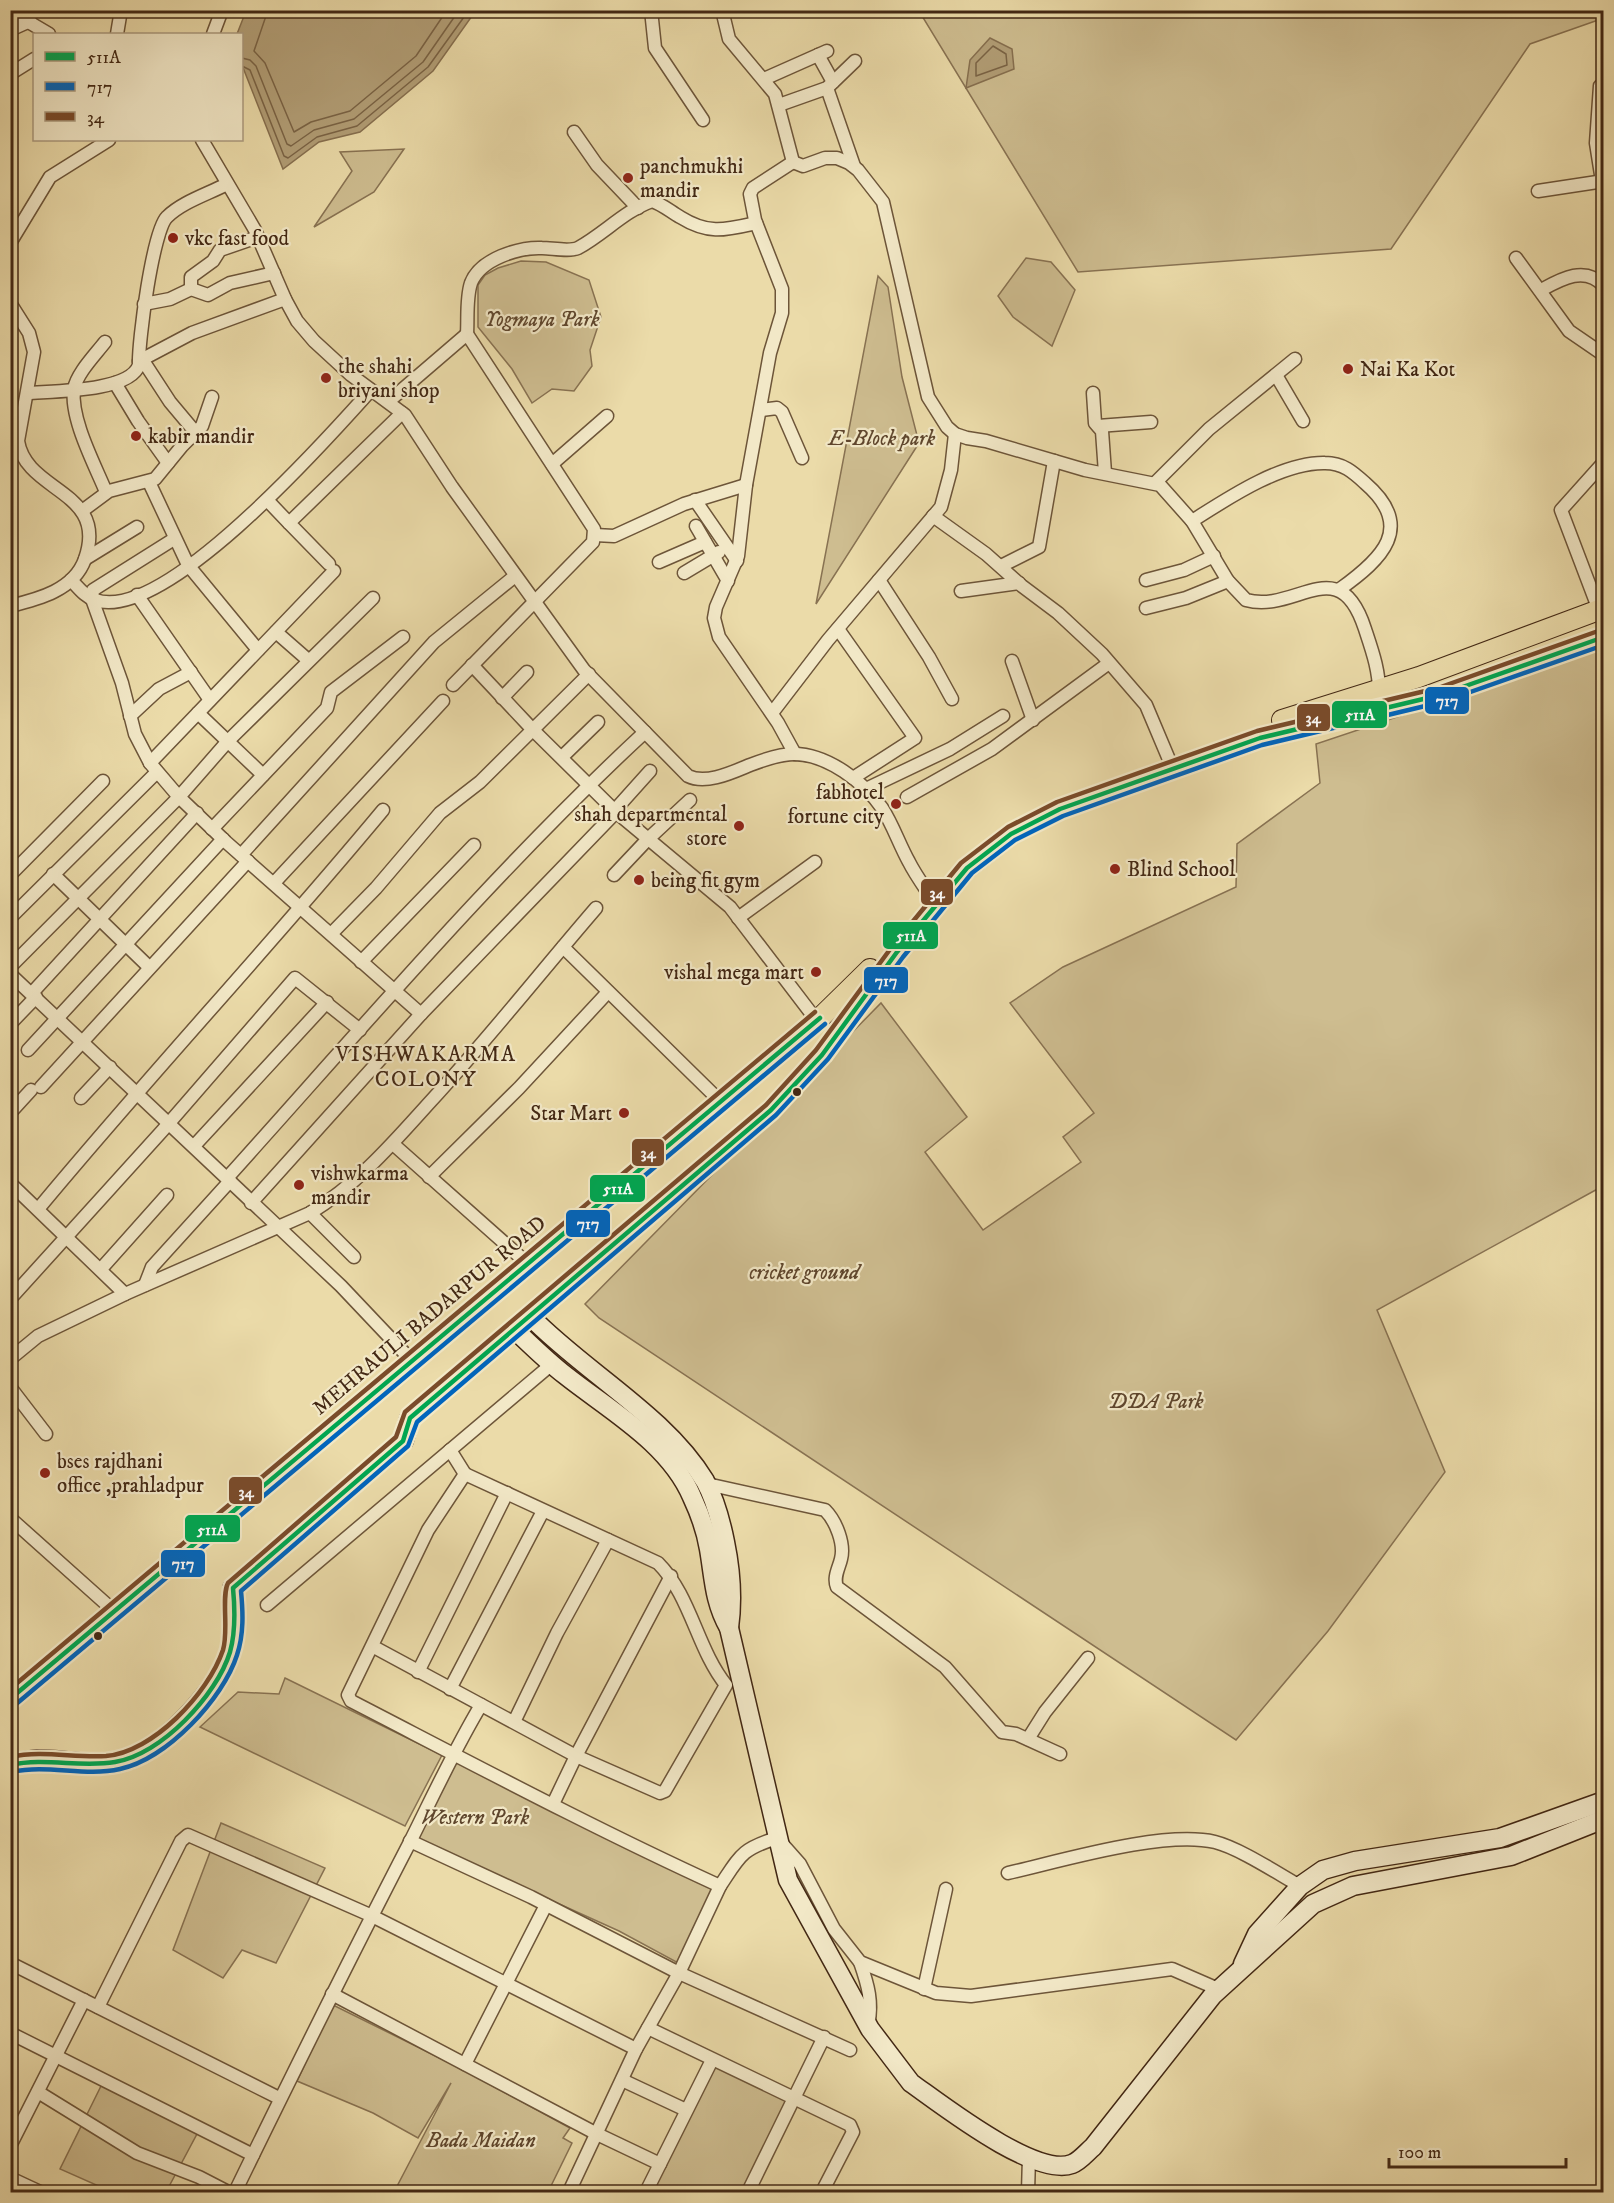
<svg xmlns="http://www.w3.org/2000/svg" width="1614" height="2203" font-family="'IM FELL DW Pica',serif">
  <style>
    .green { fill: #cebd90; stroke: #887252; stroke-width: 1.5 }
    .water { fill: #b29e76; stroke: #866f4f; stroke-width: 1.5 }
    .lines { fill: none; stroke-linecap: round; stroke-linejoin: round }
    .shore { stroke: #7a6345; stroke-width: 1.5 }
    .street-casing { stroke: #6d5539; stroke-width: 15 }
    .secondary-casing { stroke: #432814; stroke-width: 21 }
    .primary-casing { stroke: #432814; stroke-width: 22 }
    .street { stroke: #f2e8c7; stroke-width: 12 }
    .secondary { stroke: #f2e8c7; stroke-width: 18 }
    .primary { stroke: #ebdba9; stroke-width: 20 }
    .bus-1-casing { stroke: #f2e8c7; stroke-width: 9 }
    .bus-2-casing { stroke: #f2e8c7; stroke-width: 9 }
    .bus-3-casing { stroke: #f2e8c7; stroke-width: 9 }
    .bus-1 { stroke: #00a651; stroke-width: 4.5 }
    .bus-2 { stroke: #0065bd; stroke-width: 4.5 }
    .bus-3 { stroke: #7a4b2a; stroke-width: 4.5 }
    .poi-dot { fill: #8f2418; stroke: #f2e8c7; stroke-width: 2 }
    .bus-dot { fill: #432814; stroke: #f2e8c7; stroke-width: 2 }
    .labels { text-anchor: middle; stroke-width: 4.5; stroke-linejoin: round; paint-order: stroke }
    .poi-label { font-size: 21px; fill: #432814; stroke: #f2e8c7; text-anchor: start }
    .park-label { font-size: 21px; font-style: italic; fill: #5f462d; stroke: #f2e8c7 }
    .street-label { font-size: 21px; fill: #432814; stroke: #f2e8c7 }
    .neighbourhood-label { font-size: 22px; letter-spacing: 1.5px; fill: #432814; stroke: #f2e8c7 }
    .line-badge { stroke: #f2e8c7; stroke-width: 2 }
    .badge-label { font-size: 16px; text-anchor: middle; font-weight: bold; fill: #fff }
  </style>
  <rect width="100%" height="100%" fill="#ebdba9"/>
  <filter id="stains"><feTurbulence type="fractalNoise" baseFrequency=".00333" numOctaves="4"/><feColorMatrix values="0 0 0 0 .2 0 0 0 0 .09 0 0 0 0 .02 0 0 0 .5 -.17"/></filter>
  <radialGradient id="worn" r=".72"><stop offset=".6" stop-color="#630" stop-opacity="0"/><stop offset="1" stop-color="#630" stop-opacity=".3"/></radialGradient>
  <g class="green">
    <path d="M 1603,10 L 1604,18 L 1530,44 L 1391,249 L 1078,272 L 919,11 Z"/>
    <path d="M 404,149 L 374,192 L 314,227 L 352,171 L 340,152 Z"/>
    <path d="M 1026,258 L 1051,262 L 1075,290 L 1052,346 L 1013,317 L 998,296 Z"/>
    <path d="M 521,261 L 546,262 L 589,280 L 601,317 L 590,350 L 592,366 L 574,391 L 552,389 L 532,403 L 512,369 L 478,327 L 478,285 L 485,275 L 498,268 Z"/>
    <path d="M 878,276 L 888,287 L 902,377 L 919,443 L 816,604 Z"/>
    <path d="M 1603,648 L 1603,1186 L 1377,1310 L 1445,1472 L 1328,1631 L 1236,1740 L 599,1318 L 585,1304 L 881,1003 L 967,1117 L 925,1152 L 983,1230 L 1081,1162 L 1063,1137 L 1094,1113 L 1010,1003 L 1063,967 L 1236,887 L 1237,844 L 1320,783 L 1316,744 Z"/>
    <path d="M 285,1678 L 442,1755 L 405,1826 L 200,1727 L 238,1692 L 279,1694 Z"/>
    <path d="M 455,1757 L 715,1888 L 680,1964 L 619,1931 L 415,1839 Z"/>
    <path d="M 221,1823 L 325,1868 L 276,1963 L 242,1950 L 223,1978 L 173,1950 Z"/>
    <path d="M 333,2005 L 460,2068 L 570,2128 L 563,2138 L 572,2143 L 548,2192 L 394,2192 L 451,2083 L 418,2138 L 373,2113 L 297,2081 Z"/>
    <path d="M 706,2061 L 787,2100 L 742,2192 L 641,2192 Z"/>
    <path d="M 102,2084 L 198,2132 L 166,2192 L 112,2192 L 60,2169 Z"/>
  </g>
  <g class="water">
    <path d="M 468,10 L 472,16 L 433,71 L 360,132 L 319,142 L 283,169 L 242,65 L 242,34 L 237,34 L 246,11 Z"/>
    <path d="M 990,38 L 1012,49 L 1014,69 L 966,88 L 970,60 Z"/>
  </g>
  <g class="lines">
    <g class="shore">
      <path d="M 268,10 L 254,51 L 265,63 L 294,132 L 311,122 L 350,111 L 416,56 L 447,10"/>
      <path d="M 993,46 L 1006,54 L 1007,65 L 976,76 L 976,63 Z"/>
      <path d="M 242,58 L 250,60 L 256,66 L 287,144 L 291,146 L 314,130 L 354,119 L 423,62 L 455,16 L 456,10"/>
      <path d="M 242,66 L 250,70 L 284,156 L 288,158 L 317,137 L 357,126 L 428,67 L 464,17 L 464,10"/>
    </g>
    <g class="street-casing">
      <g id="street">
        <path d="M 651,10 L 655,48 L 703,120"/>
        <path d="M 722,10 L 729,39 L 775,94 L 793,162 L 803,166 L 825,158 L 837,158 L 849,163 L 858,170 L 883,202 L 928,397 L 947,427 L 955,434 L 967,438 L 986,441 L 1085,470 L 1160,485 L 1192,521 L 1228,581 L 1246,600 C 1296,614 1339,549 1365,629 C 1372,650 1380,672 1379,696"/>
        <path d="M 10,11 L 49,34"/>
        <path d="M 10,30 L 30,21"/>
        <path d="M 117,34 L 121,10"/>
        <path d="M 213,34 L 222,10"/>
        <path d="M 818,55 L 833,82"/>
        <path d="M 10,74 L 34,59"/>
        <path d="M 764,79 L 827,51"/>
        <path d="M 1600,86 L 1596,143 L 1602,181"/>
        <path d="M 827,88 L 854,166"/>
        <path d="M 779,105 L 827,88 L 855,61"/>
        <path d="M 574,132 L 597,165 L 638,208"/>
        <path d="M 202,140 L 255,230 L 285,299 L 297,321 L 314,341 L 351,375 L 405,415 L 452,487 L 584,670 L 688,776 C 706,785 733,772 750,765 C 763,760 780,754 794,754 C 827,754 864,782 882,808 C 893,825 899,844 909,862 C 915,874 923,885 931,897"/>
        <path d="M 793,162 L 753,188 L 750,194 L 755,220 L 782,289 L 782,313 L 770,353 L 746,485 L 738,556 L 716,607 L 714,618 L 719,637 L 778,723 L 795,754"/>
        <path d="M 1538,191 L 1604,181"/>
        <path d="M 10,243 L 50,177 L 109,140"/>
        <path d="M 1516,258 L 1569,331 L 1604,355"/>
        <path d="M 191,289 L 191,277 L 213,261 L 220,250 L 258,237"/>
        <path d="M 1541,290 C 1561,279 1585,265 1604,286"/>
        <path d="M 10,303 L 29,333 L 34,352 L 18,441 C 26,493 109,490 85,559 C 74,590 39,599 10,606"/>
        <path d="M 144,304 L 170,299 L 191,289 L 208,295 L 230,283 L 274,273"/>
        <path d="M 467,334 C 468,318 466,298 471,283 C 480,259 519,247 542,248 C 552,248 569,252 578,248 C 604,234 624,211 652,201 C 662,204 671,212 680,217 C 709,235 725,230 756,223"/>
        <path d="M 105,342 C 95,355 77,373 74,389 C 70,419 95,465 106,492"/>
        <path d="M 142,359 L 170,402 L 196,433"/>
        <path d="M 139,361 L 192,333 L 285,299"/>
        <path d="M 1276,375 L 1303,421"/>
        <path d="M 115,383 L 138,421 L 168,463"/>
        <path d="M 28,393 C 53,391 130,392 139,365 C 138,342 153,230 167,217 C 182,202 208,194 227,184"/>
        <path d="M 1093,393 L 1095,423 L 1102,431 L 1105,473"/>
        <path d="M 389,401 L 467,334 L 594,529 L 593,542 L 453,685"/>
        <path d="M 761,410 L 777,408 L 782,412 L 802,458"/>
        <path d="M 1098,426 L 1151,422"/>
        <path d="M 552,464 L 607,416"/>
        <path d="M 149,482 L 188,565 L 258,650"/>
        <path d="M 1155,483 L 1209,429 L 1295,359"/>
        <path d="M 267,500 L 289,523"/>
        <path d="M 695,500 L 737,561"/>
        <path d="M 82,511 L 109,491 L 155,479 L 182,446 L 202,426 L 212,397"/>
        <path d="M 933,516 L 986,554 L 1022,586 L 1058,613 L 1102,654 L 1146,705 L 1173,769"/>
        <path d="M 1192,521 C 1228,498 1282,462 1325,463 C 1343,463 1353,472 1365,483 C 1416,527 1382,559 1340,589"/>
        <path d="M 696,526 L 728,581"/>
        <path d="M 595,535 L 614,536 L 684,504 L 746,485"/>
        <path d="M 174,539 L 93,590 L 92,599 L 122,683 L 135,734 L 150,763 L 179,797 L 226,842 L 421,1014"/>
        <path d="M 85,559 L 137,527"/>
        <path d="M 659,562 L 705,542"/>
        <path d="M 329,564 L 289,523 L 402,413"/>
        <path d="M 1001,566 L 1039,547 L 1054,461"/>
        <path d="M 684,573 L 719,552"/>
        <path d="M 71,580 C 78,587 85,597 95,600 C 164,624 327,439 371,390"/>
        <path d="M 879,580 L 929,657 L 952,699"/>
        <path d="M 1146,580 L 1184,570 L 1214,556"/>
        <path d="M 961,591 L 1019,583"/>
        <path d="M 137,595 L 210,700"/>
        <path d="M 1146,608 L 1186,598 L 1228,581"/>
        <path d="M 1599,610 L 1561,510 L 1604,462"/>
        <path d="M 838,629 L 915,738 L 853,778"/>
        <path d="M 276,632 L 308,660"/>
        <path d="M 1012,661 L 1033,720"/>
        <path d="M 472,665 L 533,730 L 616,812 L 730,907 L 817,1021"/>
        <path d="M 502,698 L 527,672"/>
        <path d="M 198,713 L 263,775"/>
        <path d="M 772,713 L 828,640 L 941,507 L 951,470 L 955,434"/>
        <path d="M 130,716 L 159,689 L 191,672"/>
        <path d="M 562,757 L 598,722"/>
        <path d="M 150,763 L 334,571"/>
        <path d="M 864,790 L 950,749 L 1003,716"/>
        <path d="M 907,797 L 992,749 L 1109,663"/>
        <path d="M 615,810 L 650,771"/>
        <path d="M 212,829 L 327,708 L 331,692 L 403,637"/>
        <path d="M 241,855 L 434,642 L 515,576"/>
        <path d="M 53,874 L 149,967"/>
        <path d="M 10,875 L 103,781"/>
        <path d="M 614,875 L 647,840 L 690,800"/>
        <path d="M 274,883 L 443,701"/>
        <path d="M 10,918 L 157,772"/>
        <path d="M 738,918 L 815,862"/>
        <path d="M 331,934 L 376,888 L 440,813 L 480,782 L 589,674"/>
        <path d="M 563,947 L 720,1101"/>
        <path d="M 361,962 L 474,845"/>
        <path d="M 10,967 L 179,797 L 228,741 L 373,598"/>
        <path d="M 10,974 L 341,1286 L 412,1361"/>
        <path d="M 32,993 L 197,813"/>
        <path d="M 10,1024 L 36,997"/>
        <path d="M 28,1050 L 223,839"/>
        <path d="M 41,1087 L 248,861"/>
        <path d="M 81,1098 L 110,1067"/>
        <path d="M 10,1113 L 31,1090"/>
        <path d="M 393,1144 L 527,1263"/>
        <path d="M 194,1146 L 327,1002"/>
        <path d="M 429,1177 L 519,1088 L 608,992"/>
        <path d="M 227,1178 C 363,1027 496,870 645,732"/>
        <path d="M 10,1183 L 125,1294"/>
        <path d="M 251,1203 L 421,1014 L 616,812"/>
        <path d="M 39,1208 C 151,1073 271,945 383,810"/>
        <path d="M 310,1213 L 354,1257"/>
        <path d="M 101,1269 L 167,1195"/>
        <path d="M 145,1285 L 152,1267 L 230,1181"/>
        <path d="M 10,1299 L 163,1130 L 295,978 L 360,1030"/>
        <path d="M 10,1359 L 38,1336 L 125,1294 L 310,1213 C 358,1184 393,1143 430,1102 C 488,1039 540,973 596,908"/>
        <path d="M 10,1387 L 46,1434"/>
        <path d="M 450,1450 L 465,1474"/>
        <path d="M 707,1484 L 825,1510 C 836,1521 845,1544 841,1559 C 839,1568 833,1577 837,1587 L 945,1667 L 1002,1732 L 1016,1734 L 1060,1754"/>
        <path d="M 10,1518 L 114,1611"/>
        <path d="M 267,1605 L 552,1364"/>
        <path d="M 372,1646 L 576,1756 L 660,1793 L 665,1791 L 726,1685 C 697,1649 691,1596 658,1563 L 465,1474 L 428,1530 L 348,1695 L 351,1701 C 473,1764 595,1829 720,1886 L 679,1973 L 636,2049 L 569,2192"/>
        <path d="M 418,1672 L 507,1493"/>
        <path d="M 450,1689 L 543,1511"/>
        <path d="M 514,1722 L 557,1633 L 608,1540"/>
        <path d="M 1028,1739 L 1045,1712 L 1088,1658"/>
        <path d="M 553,1804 L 576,1756 L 671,1576"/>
        <path d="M 410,1841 L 531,1897 L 679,1973 L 850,2050"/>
        <path d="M 1008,1873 C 1061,1861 1163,1830 1215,1842 C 1239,1848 1277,1873 1300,1886"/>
        <path d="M 720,1886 C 740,1856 741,1849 777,1838 L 800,1864 L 834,1929 L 860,1962 L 936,1993 L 971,1996 L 1172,1969 L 1218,1989"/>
        <path d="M 860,1962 C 868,1985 873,2002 868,2026"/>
        <path d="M 10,1963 L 279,2098"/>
        <path d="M 924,1989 L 946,1889"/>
        <path d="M 332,1994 L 597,2134 L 660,2164"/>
        <path d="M 98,2007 L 181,1841 L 188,1835 L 370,1915 L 636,2049"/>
        <path d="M 648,2028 L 850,2125 L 853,2132 L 822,2192"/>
        <path d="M 10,2033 L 253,2155"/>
        <path d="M 465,2064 L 546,1905"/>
        <path d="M 622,2080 L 686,2110"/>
        <path d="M 38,2092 L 137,2153 L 199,2177 L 228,2192"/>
        <path d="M 10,2146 L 84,2000"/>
        <path d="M 10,2178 L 40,2192"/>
        <path d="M 235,2192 C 292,2075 350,1958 410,1842 C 433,1796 454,1750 481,1705"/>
        <path d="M 646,2192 L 712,2060"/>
        <path d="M 748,2192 L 824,2037"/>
        <path d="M 1028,2192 L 1029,2157"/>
      </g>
    </g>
    <g class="secondary-casing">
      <g id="secondary">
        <path d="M 530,1316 C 583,1371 666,1416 705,1481 C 715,1499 721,1522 725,1542 C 731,1571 733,1599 729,1628"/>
        <path d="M 514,1329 C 531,1345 547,1361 565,1375 C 609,1410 669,1443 692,1497 C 700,1514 706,1531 709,1549 C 714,1578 714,1602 729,1628 L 788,1880 L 870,2029 L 911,2083 C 941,2104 1035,2178 1072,2164 C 1080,2161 1087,2152 1093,2147 L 1213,1995 L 1313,1904 L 1353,1886 L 1511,1856 L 1604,1819"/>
        <path d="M 1243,1964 L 1257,1934 L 1300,1886 L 1323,1870 L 1355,1861 L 1500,1838 L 1604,1801"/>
      </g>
    </g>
    <g class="primary-casing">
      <g id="primary">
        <path d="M 1282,720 L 1419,677 L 1604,608"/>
        <path d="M 10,1699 L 817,1021 L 870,969"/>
        <path d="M 10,1765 C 19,1763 29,1761 38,1760 C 68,1760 99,1769 129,1759 C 164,1748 220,1688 230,1652 C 236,1631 235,1609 233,1588 L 403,1441 L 410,1418 L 771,1110 L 822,1055 L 897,952 L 967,868 L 1011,834 L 1060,809 L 1260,738 L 1440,695 L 1604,637"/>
      </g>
    </g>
    <use href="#street" class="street"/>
    <use href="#secondary" class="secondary"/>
    <use href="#primary" class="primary"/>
    <g class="bus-1-casing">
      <g id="bus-1">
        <path d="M 10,1699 L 820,1018"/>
        <path d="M 10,1765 C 46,1757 80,1768 115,1762 C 161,1755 217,1695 230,1652 C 236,1631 235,1609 233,1588 L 403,1441 L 410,1418 L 771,1110 L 822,1055 L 897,952 L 967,868 L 1011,834 L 1060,809 L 1260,738 L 1440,695 L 1604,637"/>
      </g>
    </g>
    <g class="bus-2-casing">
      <g id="bus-2">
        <path d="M 15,1705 L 825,1024"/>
        <path d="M 12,1772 C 48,1764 84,1777 120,1769 C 167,1759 223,1699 237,1655 C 244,1634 243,1612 241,1591 L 408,1446 L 417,1422 L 776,1115 L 828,1059 L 903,957 L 972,873 L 1015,840 L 1063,816 L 1262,745 L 1442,702 L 1604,645"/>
      </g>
    </g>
    <g class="bus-3-casing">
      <g id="bus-3">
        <path d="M 10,1689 L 815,1012"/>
        <path d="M 10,1757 C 43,1750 73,1758 106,1756 C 153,1752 208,1694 223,1650 C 229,1631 221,1596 228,1583 L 396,1437 L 405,1412 L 766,1105 L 816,1050 L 891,948 L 961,863 L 1008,827 L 1057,802 L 1257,731 L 1438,688 L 1601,630"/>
      </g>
    </g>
    <use href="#bus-1" class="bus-1"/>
    <use href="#bus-2" class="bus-2"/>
    <use href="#bus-3" class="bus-3"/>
  </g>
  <g class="poi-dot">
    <circle cx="628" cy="178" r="6"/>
    <circle cx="173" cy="238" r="6"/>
    <circle cx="1348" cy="369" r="6"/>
    <circle cx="326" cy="378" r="6"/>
    <circle cx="136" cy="436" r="6"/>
    <circle cx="896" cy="804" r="6"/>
    <circle cx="739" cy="826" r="6"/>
    <circle cx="1115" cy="869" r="6"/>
    <circle cx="639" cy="880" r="6"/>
    <circle cx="816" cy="972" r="6"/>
    <circle cx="624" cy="1113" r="6"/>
    <circle cx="299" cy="1185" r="6"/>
    <circle cx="45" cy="1473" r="6"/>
  </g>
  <g class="bus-dot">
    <circle cx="797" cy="1092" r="5"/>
    <circle cx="98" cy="1636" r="5"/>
  </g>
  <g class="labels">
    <g class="poi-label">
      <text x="640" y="173">panchmukhi<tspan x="640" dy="24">mandir</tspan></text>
      <text x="185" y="245">vkc fast food</text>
      <text x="338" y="373">the shahi<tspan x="338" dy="24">briyani shop</tspan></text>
      <text x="1360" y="376">Nai Ka Kot</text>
      <text x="148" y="443">kabir mandir</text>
      <text x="884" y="799" text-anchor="end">fabhotel<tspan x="884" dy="24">fortune city</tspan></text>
      <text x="727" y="821" text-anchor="end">shah departmental<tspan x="727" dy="24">store</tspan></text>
      <text x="1127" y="876">Blind School</text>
      <text x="651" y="887">being fit gym</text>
      <text x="804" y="979" text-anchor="end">vishal mega mart</text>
      <text x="612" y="1120" text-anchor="end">Star Mart</text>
      <text x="311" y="1180">vishwkarma<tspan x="311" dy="24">mandir</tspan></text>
      <text x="57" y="1468">bses rajdhani<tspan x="57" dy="24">office ,prahladpur</tspan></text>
    </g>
    <g class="park-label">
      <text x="542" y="326">Yogmaya Park</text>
      <text x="882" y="445">E-Block park</text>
      <text x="804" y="1279">cricket ground</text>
      <text x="1156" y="1408">DDA Park</text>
      <text x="475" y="1824">Western Park</text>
      <text x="481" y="2147">Bada Maidan</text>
    </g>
    <g class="street-label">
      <text transform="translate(429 1315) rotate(-40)" y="7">MEHRAULI BADARPUR ROAD</text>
    </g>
    <g class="neighbourhood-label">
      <text x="426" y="1061">VISHWAKARMA<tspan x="426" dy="25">COLONY</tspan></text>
    </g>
  </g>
  <g class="line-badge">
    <rect x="1424" y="686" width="46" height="29" rx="6" fill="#0065bd"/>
    <rect x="1331" y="700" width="57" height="29" rx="6" fill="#00a651"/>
    <rect x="1296" y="703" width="35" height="29" rx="6" fill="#7a4b2a"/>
    <rect x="920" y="878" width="34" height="28" rx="6" fill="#7a4b2a"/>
    <rect x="882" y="921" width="57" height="29" rx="6" fill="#00a651"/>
    <rect x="863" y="966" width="46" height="28" rx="6" fill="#0065bd"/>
    <rect x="631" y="1138" width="34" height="29" rx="6" fill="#7a4b2a"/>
    <rect x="589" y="1174" width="57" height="29" rx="6" fill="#00a651"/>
    <rect x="565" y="1209" width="46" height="29" rx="6" fill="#0065bd"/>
    <rect x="228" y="1476" width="35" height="29" rx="6" fill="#7a4b2a"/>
    <rect x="184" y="1514" width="57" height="29" rx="6" fill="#00a651"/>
    <rect x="160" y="1549" width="46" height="29" rx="6" fill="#0065bd"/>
  </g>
  <g class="badge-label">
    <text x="1447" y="706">717</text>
    <text x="1360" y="720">511A</text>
    <text x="1313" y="723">34</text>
    <text x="937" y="898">34</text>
    <text x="911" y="941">511A</text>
    <text x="886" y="986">717</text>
    <text x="648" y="1158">34</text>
    <text x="618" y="1194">511A</text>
    <text x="588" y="1229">717</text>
    <text x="246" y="1497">34</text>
    <text x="212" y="1535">511A</text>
    <text x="183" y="1569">717</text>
  </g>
  <rect width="1614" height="2203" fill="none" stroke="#ebdba9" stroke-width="36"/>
  <rect x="12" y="12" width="1590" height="2179" fill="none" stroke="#432814" stroke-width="3"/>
  <rect x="18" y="18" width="1578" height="2167" fill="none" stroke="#432814" stroke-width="1.5"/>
  <rect x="33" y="33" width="210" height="108" fill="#f2e8c7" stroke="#ac9b7f" stroke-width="1.5"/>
  <rect x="45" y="52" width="30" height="9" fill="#00a651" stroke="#ac9b7f" stroke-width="1.5"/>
  <text x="87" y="63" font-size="18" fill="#432814">511A</text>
  <rect x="45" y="82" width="30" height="9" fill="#0065bd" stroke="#ac9b7f" stroke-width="1.5"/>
  <text x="87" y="93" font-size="18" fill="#432814">717</text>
  <rect x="45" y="112" width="30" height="9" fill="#7a4b2a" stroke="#ac9b7f" stroke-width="1.5"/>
  <text x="87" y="123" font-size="18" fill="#432814">34</text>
  <path d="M1389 2158v9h177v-9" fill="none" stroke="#432814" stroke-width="3"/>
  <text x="1398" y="2158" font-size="18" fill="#432814" stroke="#f2e8c7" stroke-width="4.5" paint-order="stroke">100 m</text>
  <rect width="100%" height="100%" filter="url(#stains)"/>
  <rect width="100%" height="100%" fill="url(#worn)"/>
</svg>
